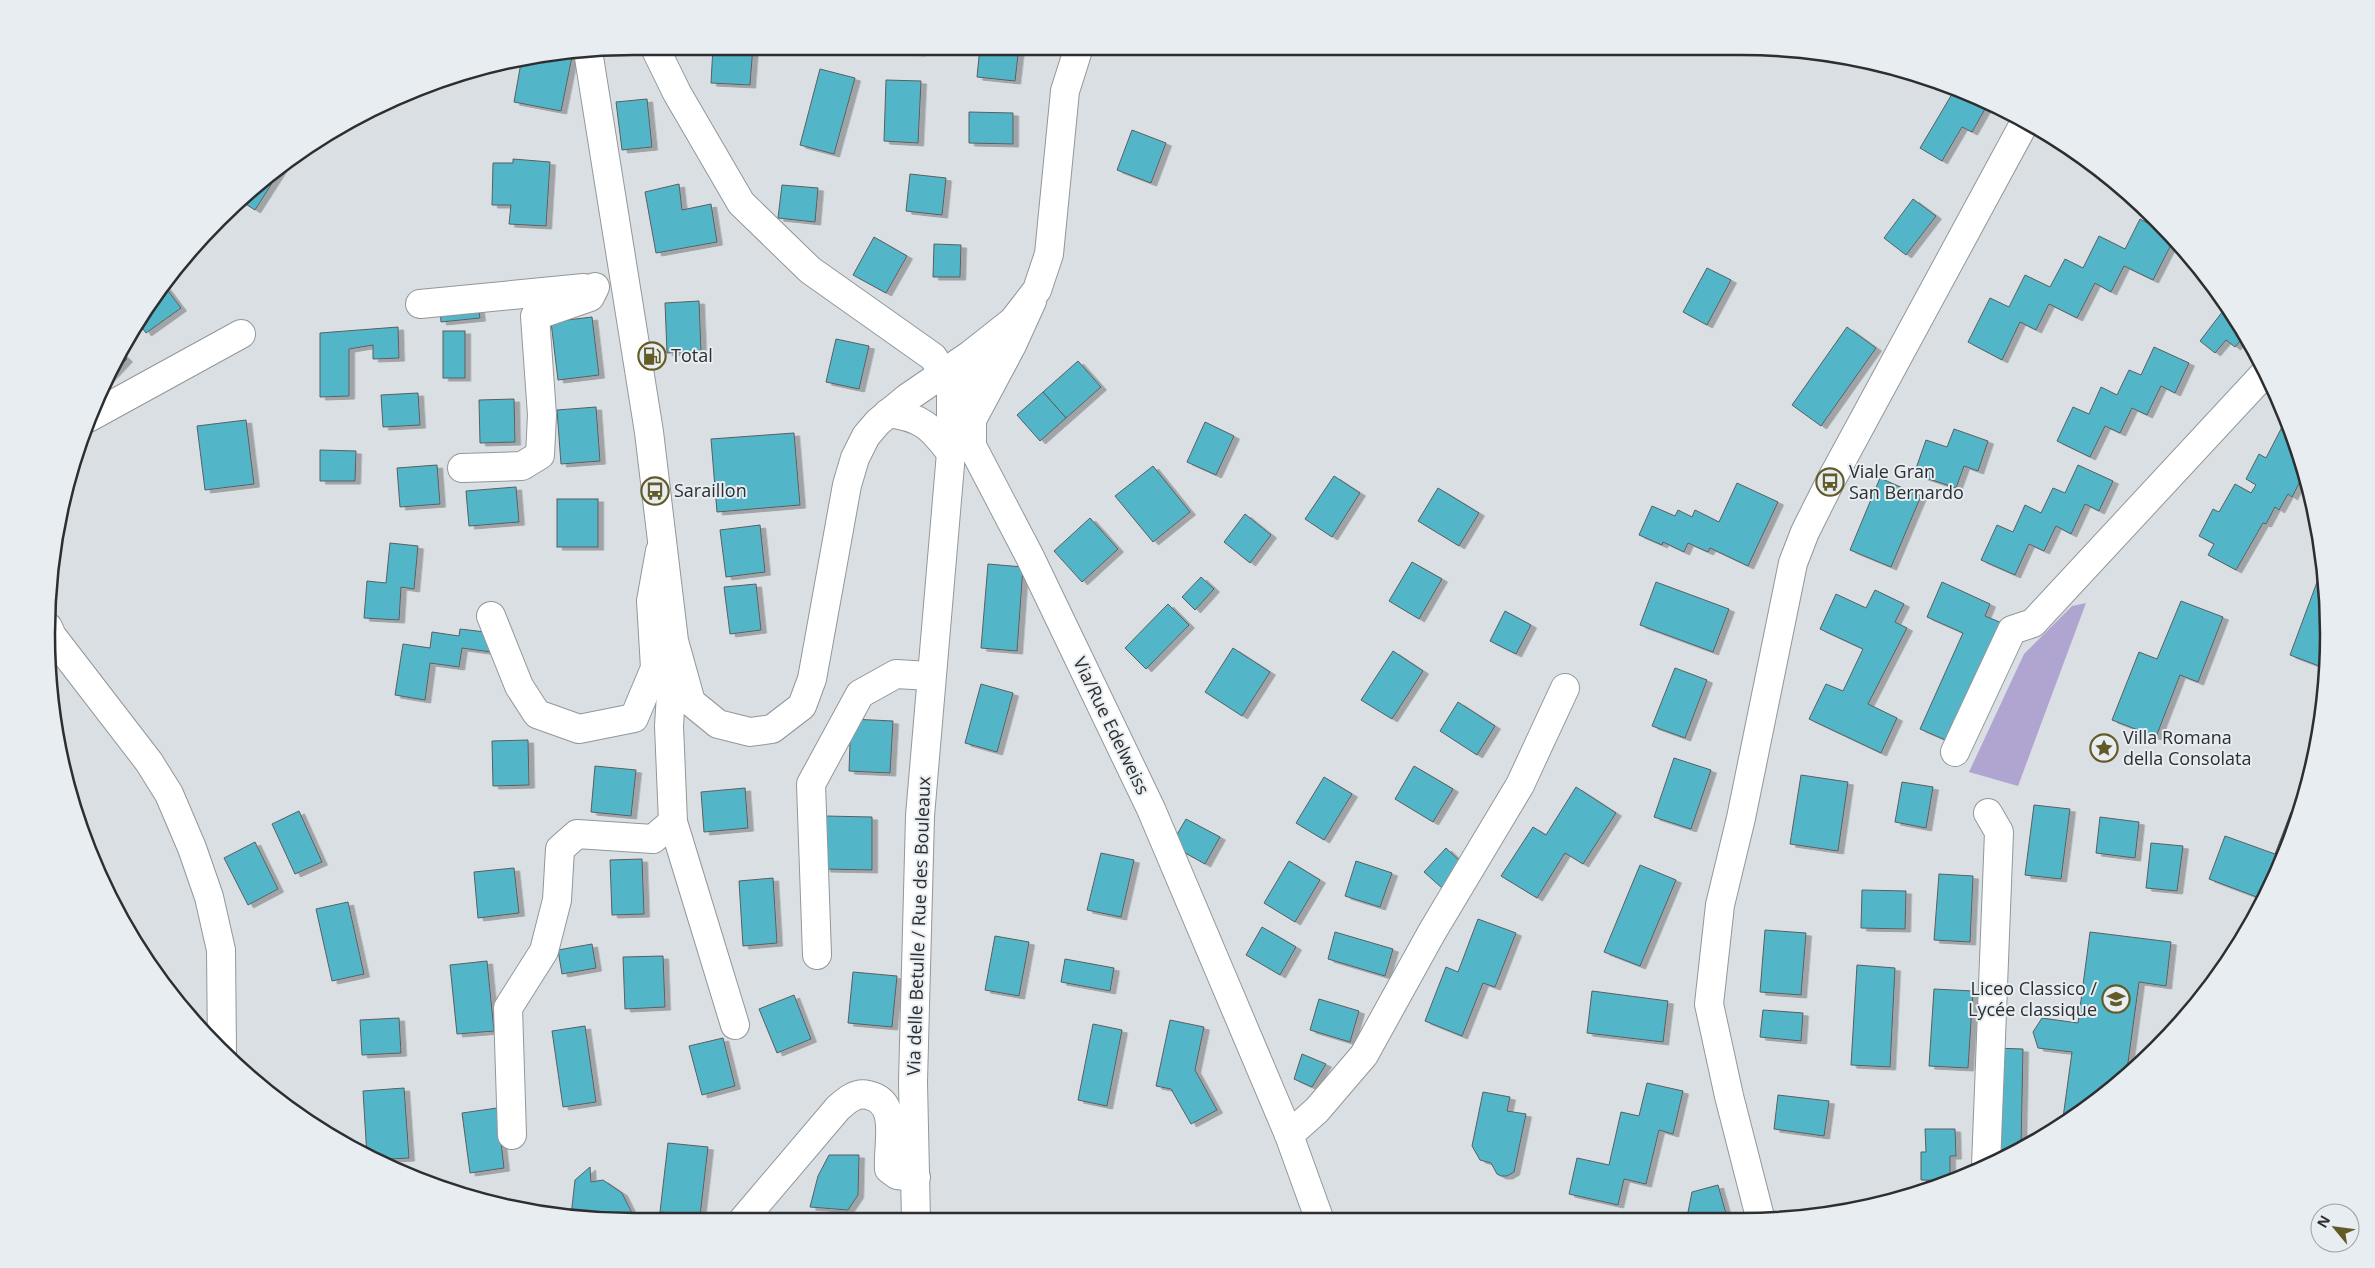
<svg xmlns="http://www.w3.org/2000/svg" width="2375" height="1268" font-family="'Open Sans',sans-serif">
  <style>
    .green { fill: #b0a5d1 }
    .building { fill: #52b5c8; stroke: #595f61; filter: url(#shadow) }
    .lines { fill: none; stroke-linecap: round; stroke-linejoin: round }
    .minor-casing { stroke: #92979a; stroke-width: 30 }
    .major-casing { stroke: #92979a; stroke-width: 30 }
    .minor { stroke: #fff; stroke-width: 28 }
    .major { stroke: #fff; stroke-width: 28 }
    .labels { text-anchor: middle; stroke-width: 4; stroke-linejoin: round; paint-order: stroke }
    .poi-label { font-size: 18px; fill: #2c2e30; stroke: #e7edf1; text-anchor: start }
    .street-label { font-size: 18px; fill: #2c2e30; stroke: #e7edf1 }
    .rim { fill: none; stroke: #2c2e30; stroke-width: 2.5 }
  </style>
  <defs>
    <filter id="shadow"><feDropShadow dx="5.5" dy="3" stdDeviation="0" flood-color="#0004"/></filter>
  </defs>
  <rect width="100%" height="100%" fill="#dadfe3"/>
  <path class="green" d="M 2086,603 L 2018,786 L 1969,772 L 2024,654 L 2072,606 Z"/>
  <g class="building">
    <path d="M 713,46 L 753,46 L 750,85 L 711,83 Z"/>
    <path d="M 886,47 L 920,47 L 920,53 L 885,51 Z"/>
    <path d="M 980,47 L 1019,47 L 1015,81 L 977,77 Z"/>
    <path d="M 573,52 L 561,111 L 514,102 L 522,57 Z"/>
    <path d="M 820,69 L 855,78 L 834,154 L 800,145 Z"/>
    <path d="M 886,80 L 921,81 L 918,143 L 884,141 Z"/>
    <path d="M 1955,89 L 1989,102 L 1972,132 L 1962,127 L 1942,161 L 1920,148 Z"/>
    <path d="M 647,99 L 652,147 L 622,150 L 616,102 Z"/>
    <path d="M 969,112 L 1013,113 L 1013,144 L 969,143 Z"/>
    <path d="M 1132,130 L 1166,143 L 1151,183 L 1117,170 Z"/>
    <path d="M 513,159 L 550,162 L 546,226 L 509,224 L 511,205 L 492,205 L 493,163 L 513,163 Z"/>
    <path d="M 277,167 L 281,169 L 255,210 L 241,201 Z"/>
    <path d="M 910,174 L 946,178 L 942,215 L 906,211 Z"/>
    <path d="M 679,184 L 682,210 L 711,204 L 717,242 L 656,253 L 645,192 Z"/>
    <path d="M 782,185 L 818,188 L 815,222 L 778,218 Z"/>
    <path d="M 1913,199 L 1936,216 L 1906,255 L 1884,238 Z"/>
    <path d="M 2140,219 L 2157,228 L 2159,224 L 2187,252 L 2171,245 L 2153,280 L 2124,266 L 2111,292 L 2095,283 L 2077,318 L 2049,304 L 2036,330 L 2020,322 L 2002,360 L 1968,342 L 1990,298 L 2009,307 L 2025,275 L 2050,287 L 2065,259 L 2083,268 L 2099,236 L 2125,249 Z"/>
    <path d="M 874,237 L 907,256 L 886,293 L 853,275 Z"/>
    <path d="M 934,244 L 961,245 L 960,277 L 933,277 Z"/>
    <path d="M 1707,268 L 1731,280 L 1707,325 L 1683,312 Z"/>
    <path d="M 163,284 L 181,308 L 146,333 L 138,322 L 145,308 Z"/>
    <path d="M 699,301 L 701,351 L 667,353 L 665,303 Z"/>
    <path d="M 478,304 L 480,318 L 441,322 L 440,309 Z"/>
    <path d="M 2226,307 L 2246,334 L 2235,347 L 2226,340 L 2215,353 L 2200,341 Z"/>
    <path d="M 592,317 L 599,375 L 558,380 L 551,322 Z"/>
    <path d="M 398,327 L 399,358 L 373,359 L 373,345 L 349,349 L 349,396 L 320,397 L 320,333 Z"/>
    <path d="M 1847,327 L 1876,348 L 1821,426 L 1792,405 Z"/>
    <rect x="443" y="331" width="22" height="47"/>
    <path d="M 836,339 L 869,346 L 859,389 L 826,382 Z"/>
    <path d="M 2154,347 L 2189,363 L 2175,393 L 2161,386 L 2147,415 L 2132,408 L 2120,433 L 2105,426 L 2090,457 L 2057,441 L 2073,407 L 2089,414 L 2101,387 L 2117,395 L 2129,370 L 2141,375 Z"/>
    <path d="M 121,353 L 127,359 L 107,380 Z"/>
    <path d="M 1078,361 L 1101,387 L 1066,418 L 1043,392 Z"/>
    <path d="M 1043,392 L 1066,418 L 1040,441 L 1017,415 Z"/>
    <path d="M 418,393 L 420,425 L 383,427 L 381,395 Z"/>
    <path d="M 514,399 L 515,442 L 480,443 L 479,400 Z"/>
    <path d="M 596,407 L 600,461 L 561,464 L 557,410 Z"/>
    <path d="M 246,420 L 254,484 L 205,490 L 197,426 Z"/>
    <path d="M 1205,422 L 1234,436 L 1216,475 L 1187,462 Z"/>
    <path d="M 2282,427 L 2292,433 L 2298,445 L 2304,474 L 2292,497 L 2288,494 L 2279,510 L 2275,507 L 2266,524 L 2263,523 L 2236,570 L 2208,555 L 2214,544 L 2199,536 L 2213,509 L 2219,512 L 2235,484 L 2251,493 L 2256,485 L 2246,479 L 2259,454 L 2266,458 Z"/>
    <path d="M 1954,429 L 1988,441 L 1978,471 L 1964,466 L 1956,488 L 1914,474 L 1926,440 L 1947,447 Z"/>
    <path d="M 794,433 L 800,505 L 717,512 L 711,439 Z"/>
    <path d="M 320,450 L 356,451 L 355,481 L 320,481 Z"/>
    <path d="M 437,465 L 440,504 L 400,507 L 397,468 Z"/>
    <path d="M 2078,465 L 2113,481 L 2099,511 L 2085,504 L 2071,534 L 2056,526 L 2044,551 L 2029,544 L 2015,575 L 1981,560 L 1997,525 L 2013,532 L 2025,505 L 2041,513 L 2053,488 L 2065,493 Z"/>
    <path d="M 1153,466 L 1190,512 L 1153,542 L 1115,496 Z"/>
    <path d="M 1334,476 L 1360,493 L 1332,537 L 1305,519 Z"/>
    <path d="M 1880,478 L 1921,496 L 1891,567 L 1850,550 Z"/>
    <path d="M 1737,483 L 1778,502 L 1748,566 L 1710,548 L 1708,552 L 1688,543 L 1684,552 L 1663,542 L 1662,545 L 1639,535 L 1652,506 L 1675,516 L 1678,510 L 1692,517 L 1695,510 L 1719,522 Z"/>
    <path d="M 516,487 L 519,522 L 469,526 L 466,491 Z"/>
    <path d="M 1438,488 L 1479,513 L 1459,546 L 1418,521 Z"/>
    <rect x="557" y="499" width="41" height="48"/>
    <path d="M 1245,514 L 1271,535 L 1250,563 L 1224,542 Z"/>
    <path d="M 1090,518 L 1118,549 L 1082,582 L 1054,551 Z"/>
    <path d="M 760,525 L 765,572 L 726,577 L 720,530 Z"/>
    <path d="M 390,543 L 418,546 L 414,589 L 401,587 L 399,620 L 364,618 L 367,581 L 386,583 Z"/>
    <path d="M 1412,562 L 1442,579 L 1419,619 L 1389,601 Z"/>
    <path d="M 988,564 L 1023,567 L 1017,651 L 981,648 Z"/>
    <path d="M 2320,574 L 2324,576 L 2327,669 L 2290,655 Z"/>
    <path d="M 1201,577 L 1214,589 L 1195,610 L 1182,597 Z"/>
    <path d="M 1656,582 L 1729,609 L 1713,652 L 1640,625 Z"/>
    <path d="M 1942,582 L 1990,604 L 1985,616 L 2002,623 L 1950,742 L 1920,729 L 1963,633 L 1927,617 Z"/>
    <path d="M 756,584 L 761,630 L 730,634 L 724,587 Z"/>
    <path d="M 1875,590 L 1904,604 L 1895,622 L 1907,628 L 1868,704 L 1897,718 L 1881,753 L 1809,719 L 1826,684 L 1843,691 L 1863,649 L 1820,629 L 1836,594 L 1866,608 Z"/>
    <path d="M 2181,601 L 2223,617 L 2198,682 L 2180,675 L 2156,737 L 2112,720 L 2139,652 L 2157,659 Z"/>
    <path d="M 1168,604 L 1189,625 L 1146,669 L 1125,648 Z"/>
    <path d="M 1505,611 L 1531,625 L 1516,654 L 1490,641 Z"/>
    <path d="M 460,629 L 494,633 L 491,652 L 462,648 L 459,667 L 430,663 L 425,700 L 395,695 L 403,644 L 430,648 L 432,632 L 459,636 Z"/>
    <path d="M 1233,648 L 1270,672 L 1242,716 L 1205,692 Z"/>
    <path d="M 1393,651 L 1423,671 L 1392,719 L 1361,700 Z"/>
    <path d="M 1675,668 L 1707,680 L 1685,738 L 1652,726 Z"/>
    <path d="M 981,684 L 1013,693 L 997,752 L 965,743 Z"/>
    <path d="M 1458,702 L 1495,726 L 1477,755 L 1440,731 Z"/>
    <path d="M 851,719 L 893,721 L 890,773 L 849,771 Z"/>
    <path d="M 528,740 L 529,785 L 493,786 L 492,741 Z"/>
    <path d="M 1674,758 L 1711,770 L 1691,829 L 1654,817 Z"/>
    <path d="M 595,766 L 636,770 L 631,816 L 591,812 Z"/>
    <path d="M 1414,766 L 1453,789 L 1433,822 L 1395,799 Z"/>
    <path d="M 1801,775 L 1848,782 L 1838,851 L 1790,844 Z"/>
    <path d="M 1324,777 L 1352,794 L 1324,840 L 1296,823 Z"/>
    <path d="M 1902,782 L 1933,787 L 1926,828 L 1895,822 Z"/>
    <path d="M 1576,787 L 1616,813 L 1583,864 L 1565,853 L 1537,898 L 1501,876 L 1533,827 L 1546,835 Z"/>
    <path d="M 745,788 L 748,828 L 704,832 L 701,792 Z"/>
    <path d="M 2034,805 L 2070,809 L 2061,879 L 2025,875 Z"/>
    <path d="M 299,811 L 322,862 L 295,874 L 272,824 Z"/>
    <path d="M 2291,812 L 2298,815 L 2273,880 L 2269,879 L 2262,899 L 2209,879 L 2225,836 L 2275,854 Z"/>
    <path d="M 825,816 L 872,817 L 872,870 L 825,869 Z"/>
    <path d="M 2100,817 L 2139,822 L 2135,858 L 2096,853 Z"/>
    <path d="M 1186,819 L 1220,837 L 1205,864 L 1171,845 Z"/>
    <path d="M 255,842 L 278,889 L 248,905 L 224,858 Z"/>
    <path d="M 2151,843 L 2183,846 L 2177,891 L 2146,888 Z"/>
    <path d="M 1446,848 L 1464,865 L 1442,888 L 1424,872 Z"/>
    <path d="M 1101,853 L 1134,860 L 1121,917 L 1087,910 Z"/>
    <path d="M 642,859 L 644,914 L 612,915 L 610,860 Z"/>
    <path d="M 1289,861 L 1320,880 L 1295,922 L 1264,903 Z"/>
    <path d="M 1356,861 L 1392,873 L 1380,907 L 1345,896 Z"/>
    <path d="M 1640,865 L 1676,880 L 1640,966 L 1604,952 Z"/>
    <path d="M 514,868 L 519,913 L 478,918 L 474,872 Z"/>
    <path d="M 1939,874 L 1973,876 L 1970,942 L 1934,940 Z"/>
    <path d="M 773,878 L 777,943 L 743,946 L 739,881 Z"/>
    <path d="M 1862,890 L 1906,891 L 1905,929 L 1861,928 Z"/>
    <path d="M 348,902 L 364,974 L 332,981 L 316,909 Z"/>
    <path d="M 1478,919 L 1516,933 L 1495,987 L 1483,983 L 1462,1036 L 1425,1021 L 1446,967 L 1458,972 Z"/>
    <path d="M 1262,927 L 1296,947 L 1280,975 L 1246,955 Z"/>
    <path d="M 1765,930 L 1806,933 L 1801,995 L 1760,992 Z"/>
    <path d="M 1335,932 L 1393,949 L 1385,976 L 1328,959 Z"/>
    <path d="M 2090,932 L 2171,942 L 2166,986 L 2139,982 L 2127,1070 L 2062,1125 L 2072,1052 L 2038,1048 L 2033,1032 L 2042,1018 L 2078,1023 Z"/>
    <path d="M 995,936 L 1029,942 L 1019,996 L 985,990 Z"/>
    <path d="M 592,944 L 596,968 L 562,974 L 558,950 Z"/>
    <path d="M 663,956 L 665,1007 L 625,1009 L 623,957 Z"/>
    <path d="M 1065,959 L 1114,968 L 1110,991 L 1061,982 Z"/>
    <path d="M 487,961 L 494,1031 L 457,1034 L 450,965 Z"/>
    <path d="M 1857,965 L 1895,968 L 1890,1067 L 1851,1065 Z"/>
    <path d="M 853,972 L 897,976 L 892,1027 L 848,1023 Z"/>
    <path d="M 1934,989 L 1973,991 L 1968,1068 L 1929,1066 Z"/>
    <path d="M 1592,991 L 1668,1001 L 1663,1042 L 1587,1033 Z"/>
    <path d="M 794,995 L 811,1039 L 777,1053 L 759,1009 Z"/>
    <path d="M 1319,999 L 1359,1011 L 1350,1042 L 1310,1030 Z"/>
    <path d="M 1763,1010 L 1803,1013 L 1801,1041 L 1760,1037 Z"/>
    <path d="M 399,1018 L 401,1053 L 362,1055 L 360,1020 Z"/>
    <path d="M 1170,1020 L 1204,1027 L 1195,1070 L 1217,1110 L 1191,1124 L 1171,1089 L 1156,1086 Z"/>
    <path d="M 1093,1024 L 1122,1030 L 1107,1106 L 1078,1100 Z"/>
    <path d="M 585,1026 L 596,1102 L 563,1107 L 552,1031 Z"/>
    <path d="M 723,1038 L 735,1086 L 702,1095 L 689,1046 Z"/>
    <path d="M 1994,1048 L 2023,1049 L 2021,1148 L 1992,1163 Z"/>
    <path d="M 1302,1054 L 1326,1064 L 1312,1087 L 1294,1079 Z"/>
    <path d="M 1647,1083 L 1683,1091 L 1673,1134 L 1659,1130 L 1646,1184 L 1624,1179 L 1618,1205 L 1569,1194 L 1577,1158 L 1609,1165 L 1621,1112 L 1639,1116 Z"/>
    <path d="M 404,1088 L 409,1158 L 372,1160 L 367,1157 L 363,1091 Z"/>
    <path d="M 1483,1092 L 1510,1097 L 1507,1111 L 1526,1114 L 1514,1172 L 1507,1176 L 1501,1176 L 1497,1174 L 1491,1163 L 1480,1160 L 1472,1146 Z"/>
    <path d="M 1778,1095 L 1829,1101 L 1824,1136 L 1774,1129 Z"/>
    <path d="M 497,1108 L 504,1168 L 470,1173 L 462,1113 Z"/>
    <path d="M 1925,1129 L 1955,1129 L 1956,1156 L 1950,1156 L 1950,1181 L 1921,1180 L 1921,1152 L 1926,1152 Z"/>
    <path d="M 668,1143 L 708,1147 L 700,1216 L 660,1212 Z"/>
    <path d="M 829,1155 L 859,1155 L 858,1195 L 848,1210 L 810,1207 L 818,1176 Z"/>
    <path d="M 590,1167 L 591,1182 L 603,1180 L 622,1193 L 633,1215 L 631,1220 L 596,1221 L 571,1216 L 575,1180 Z"/>
    <path d="M 1718,1185 L 1727,1217 L 1687,1217 L 1692,1192 Z"/>
  </g>
  <g class="lines">
    <g class="minor-casing">
      <g id="minor">
        <path d="M 654,46 L 677,93 L 741,203 L 810,270 L 933,357 L 944,374 L 951,392 L 951,453 L 920,816 L 913,1082 L 916,1220"/>
        <path d="M 1032,301 L 1012,345 L 972,420 L 972,446 L 1030,557 L 1151,809 L 1289,1135 L 1319,1218"/>
        <path d="M 420,304 L 584,288"/>
        <path d="M 888,413 C 922,417 931,427 951,453"/>
        <path d="M 88,418 L 241,334"/>
        <path d="M 960,421 L 973,376 L 991,339"/>
        <path d="M 462,468 L 522,466 L 540,455 L 542,415 L 535,316 L 590,297 L 595,287"/>
        <path d="M 491,616 L 519,686 L 537,714 L 579,729 L 634,718 L 655,668 L 651,601 L 660,551"/>
        <path d="M 674,645 L 669,726 L 673,822 L 735,1025"/>
        <path d="M 1955,752 L 2012,630 L 2033,623 L 2265,373"/>
        <path d="M 817,955 L 811,784 L 860,694 L 896,674 L 930,676"/>
        <path d="M 512,1135 L 508,1008 L 544,951 L 557,900 L 560,849 L 577,834 L 653,839 L 673,822"/>
        <path d="M 1289,1135 L 1317,1110 L 1364,1055 L 1432,932 L 1520,785 L 1565,688"/>
        <path d="M 1986,1166 L 1999,832 L 1988,813"/>
        <path d="M 743,1220 L 838,1108 C 847,1100 856,1092 868,1095 C 901,1102 887,1145 889,1169 L 897,1175 L 916,1177"/>
      </g>
    </g>
    <g class="major-casing">
      <g id="major">
        <path d="M 588,51 L 649,432 L 674,641 L 691,702 L 718,724 L 750,732 L 772,729 L 802,706 L 812,679 L 847,485 L 855,458 L 866,436 L 878,422 L 907,398 L 970,355 L 1013,321 L 1037,290 L 1049,254 L 1065,91 L 1079,47"/>
        <path d="M 48,627 L 52,636 L 149,762 L 169,794 L 192,848 L 209,897 L 221,950 L 222,1052"/>
        <path d="M 1760,1217 L 1729,1096 L 1709,1004 L 1720,905 L 1741,818 L 1793,563 L 1805,532 L 1830,482 L 2025,122"/>
      </g>
    </g>
    <use href="#minor" class="minor"/>
    <use href="#major" class="major"/>
  </g>
  <defs>
    <g id="fuel-ring" transform="scale(1.4375)"><circle r="9.5" fill="#e7edf1" stroke="#635b27" stroke-width="1.5"/><path d="M-5.5-6h7V0h2V4h1.3V-2.5L3-4.5l.8-.8L6-3V5H2.5V1h-1V6h-7ZM-4.2-4.7v3.2H.2V-4.7Z" fill="#635b27"/></g>
    <g id="bus-ring" transform="scale(1.4375)"><circle r="9.5" fill="#e7edf1" stroke="#635b27" stroke-width="1.5"/><path d="M-5-6H5V4H4V6H2V4H-2V6H-4V4H-5ZM-3.5-4V0h7V-4ZM-3.5 1.2v1.5H-2V1.2ZM2 1.2v1.5H3.5V1.2Z" fill="#635b27"/></g>
    <g id="sight-ring" transform="scale(1.4375)"><circle r="9.5" fill="#e7edf1" stroke="#635b27" stroke-width="1.5"/><path d="M0-6L1.8-2.2L6-1.7L2.9 1.2L3.7 5.4L0 3.3L-3.7 5.4L-2.9 1.2L-6-1.7L-1.8-2.2Z" fill="#635b27"/></g>
    <g id="school-ring" transform="scale(1.4375)"><circle r="9.5" fill="#e7edf1" stroke="#635b27" stroke-width="1.5"/><path d="M0-5L7-2L0 1L-7-2ZM-4 1L0 2.5L4 1V4Q0 6-4 4Z" fill="#635b27"/></g>
  </defs>
  <g fill-rule="evenodd">
    <use href="#fuel-ring" x="652" y="356"/>
    <use href="#bus-ring" x="1830" y="482"/>
    <use href="#bus-ring" x="655" y="491"/>
    <use href="#sight-ring" x="2104" y="748"/>
    <use href="#school-ring" x="2116" y="999"/>
  </g>
  <g class="labels">
    <g class="poi-label">
      <text x="671" y="362">Total</text>
      <text x="1849" y="478">Viale Gran<tspan x="1849" dy="21">San Bernardo</tspan></text>
      <text x="674" y="497">Saraillon</text>
      <text x="2123" y="744">Villa Romana<tspan x="2123" dy="21">della Consolata</tspan></text>
      <text x="2097" y="995" text-anchor="end">Liceo Classico /<tspan x="2097" dy="21">Lycée classique</tspan></text>
    </g>
    <g class="street-label">
      <text transform="translate(1111 726) rotate(64)" y="6">Via/Rue Edelweiss</text>
      <text transform="translate(919 926) rotate(-88)" y="6">Via delle Betulle / Rue des Bouleaux</text>
    </g>
  </g>
  <path d="M0 0H2375V1268H0ZM634 55H1741A579 579 0 0 1 2320 634V634A579 579 0 0 1 1741 1213H634A579 579 0 0 1 55 634V634A579 579 0 0 1 634 55Z" fill="#e7edf1" fill-rule="evenodd"/>
  <path class="rim" d="M634 55H1741A579 579 0 0 1 2320 634V634A579 579 0 0 1 1741 1213H634A579 579 0 0 1 55 634V634A579 579 0 0 1 634 55Z"/>
  <g transform="translate(2335 1228) rotate(299)"><circle r="24" fill="#e7edf1" stroke="#9ca1a4"/>
  <path d="M0-4L9 19L0 12L-9 19Z" fill="#635b27"/>
  <text y="-8" font-size="14" font-weight="bold" text-anchor="middle" fill="#2c2e30">N</text>
  </g>
</svg>
